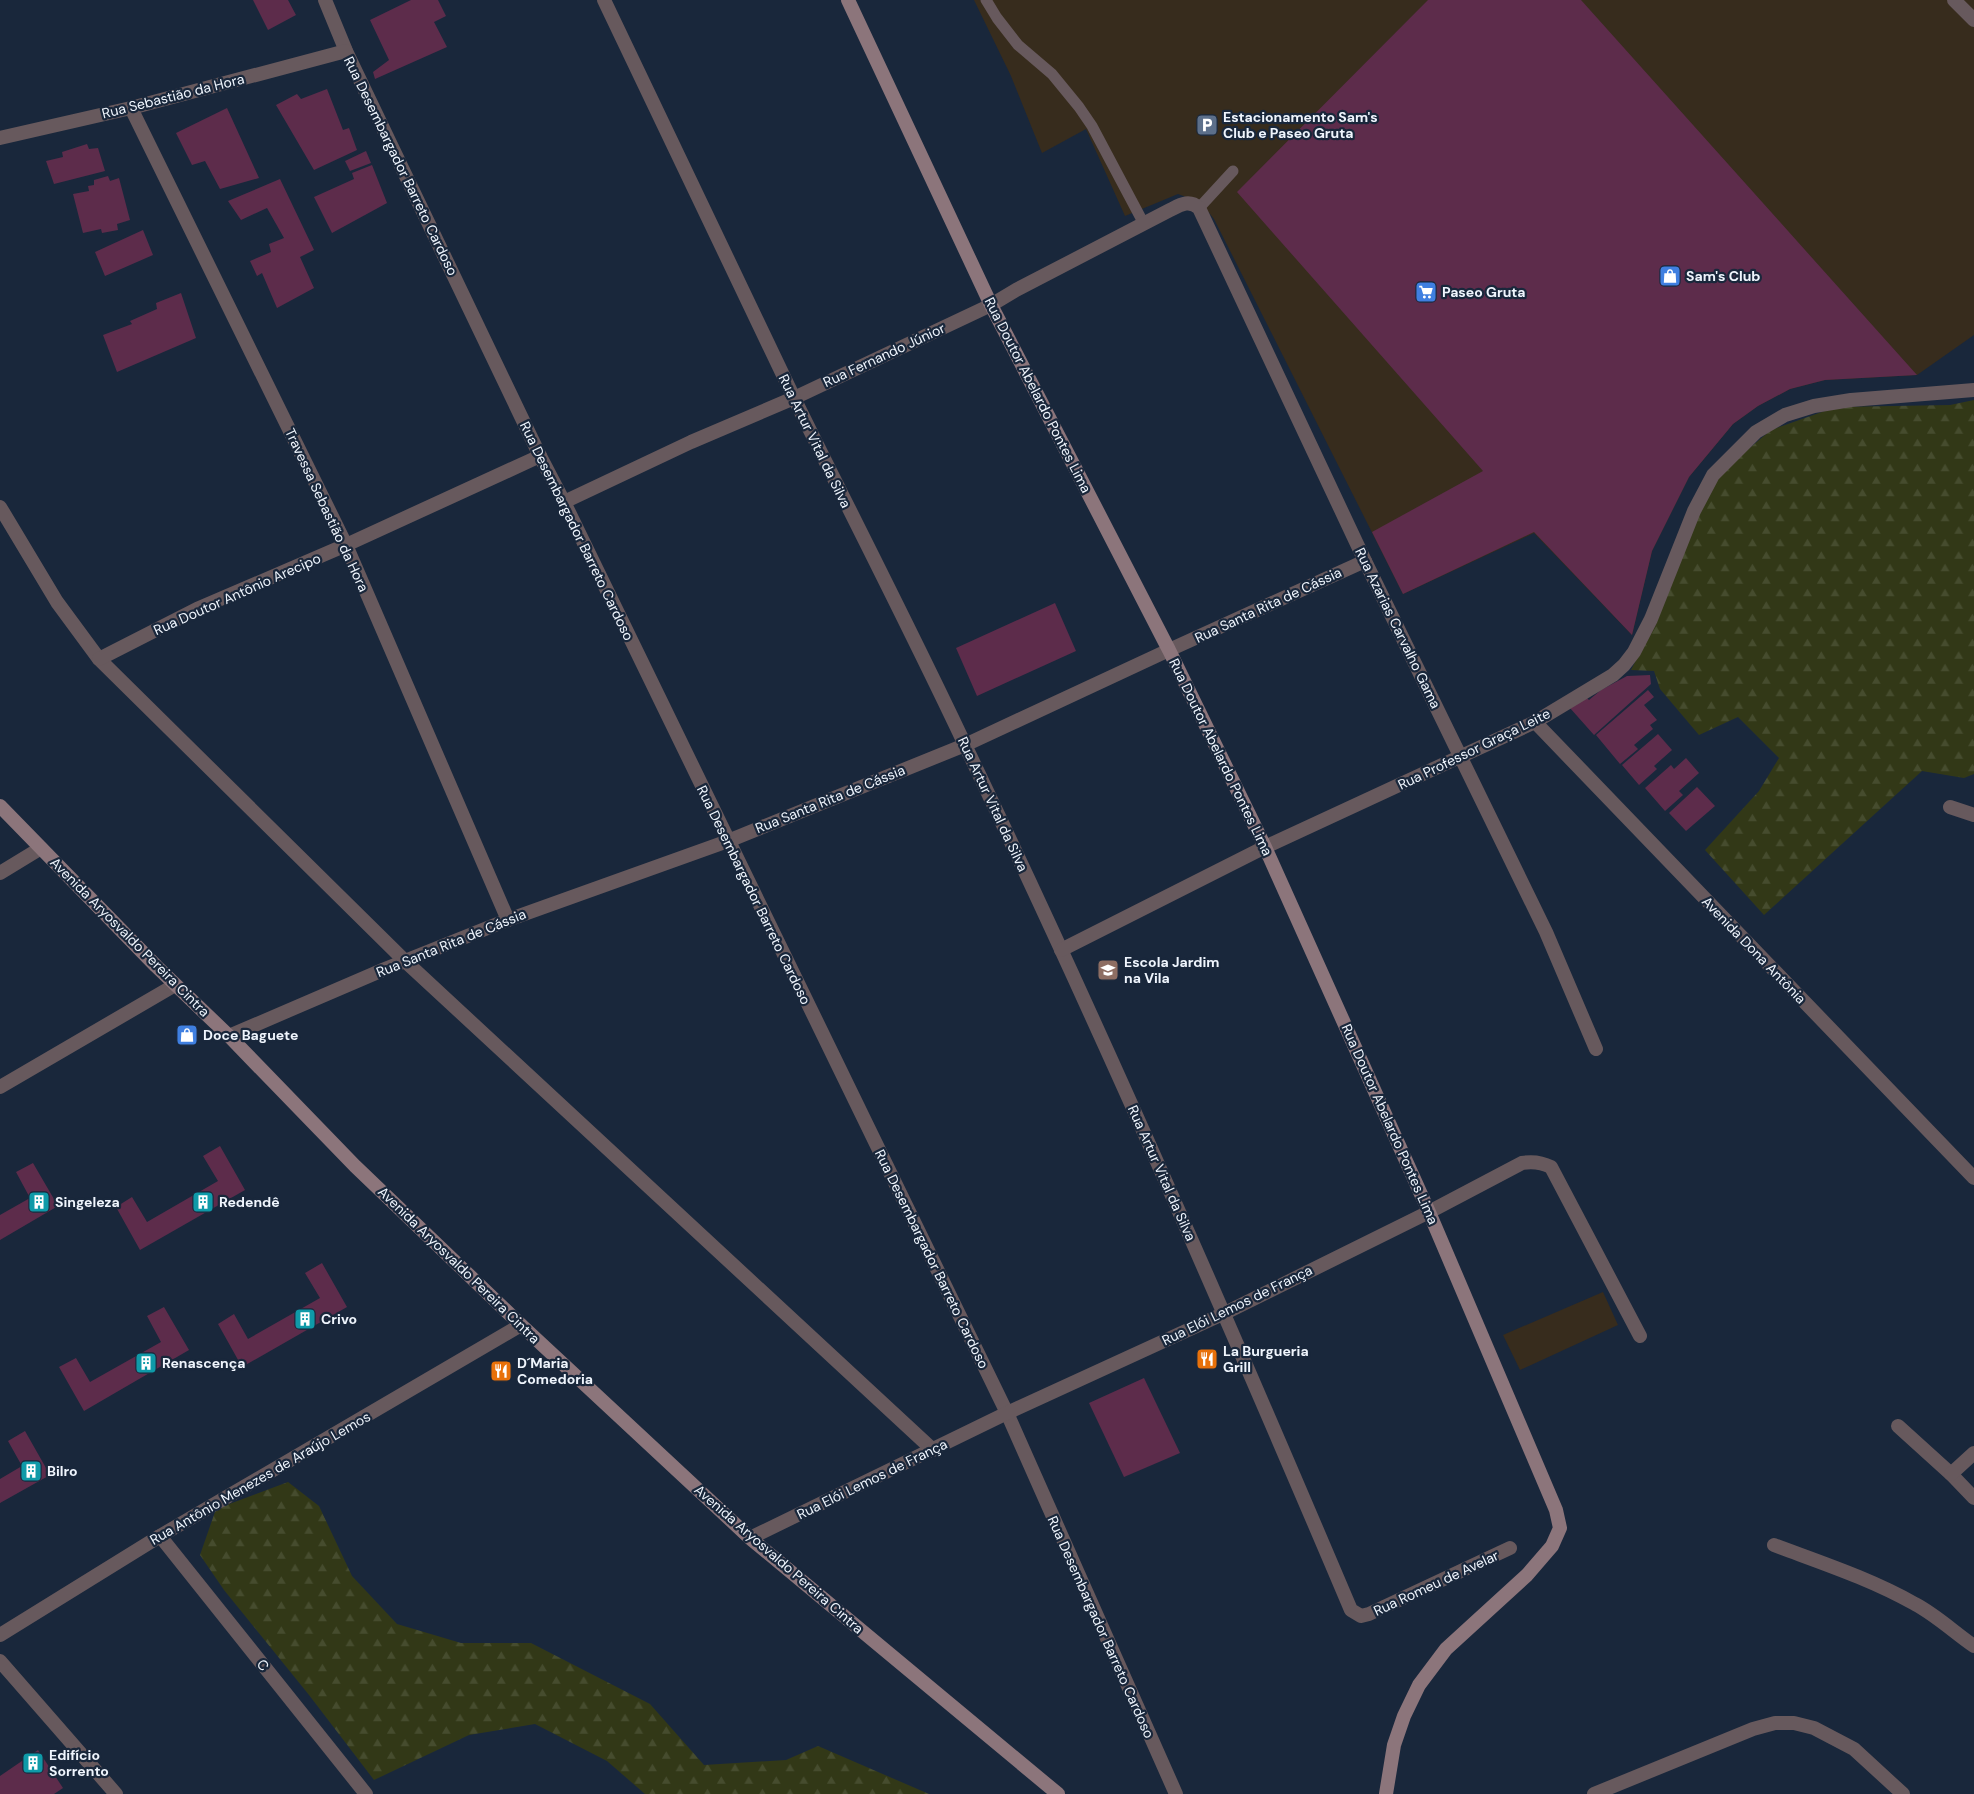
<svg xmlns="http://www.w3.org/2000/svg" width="1974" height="1794" font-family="'DM Sans',sans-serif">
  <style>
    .commercial { fill: #372c1d }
    .forest { fill: url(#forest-firs) }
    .building { fill: #5d2c4b }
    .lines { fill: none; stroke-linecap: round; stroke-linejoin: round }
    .service { stroke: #67595d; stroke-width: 11 }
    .minor { stroke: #67595d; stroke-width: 14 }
    .tertiary { stroke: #67595d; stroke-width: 14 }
    .secondary { stroke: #8c757b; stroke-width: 14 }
    .labels { text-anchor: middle; stroke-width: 4.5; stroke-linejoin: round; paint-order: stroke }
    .street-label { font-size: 14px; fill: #eff5fd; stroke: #19273b }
    .poi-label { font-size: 14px; font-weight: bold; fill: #eff5fd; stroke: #19273b; text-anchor: start }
  </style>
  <defs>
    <pattern id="forest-firs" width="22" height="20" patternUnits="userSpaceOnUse" patternTransform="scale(1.25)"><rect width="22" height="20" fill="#323817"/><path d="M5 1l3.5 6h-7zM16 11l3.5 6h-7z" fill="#464c2e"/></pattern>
  </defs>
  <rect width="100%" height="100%" fill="#19273b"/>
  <g class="commercial">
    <path d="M 974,0 L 1974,0 L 1974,335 L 1917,375 L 1825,380 L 1790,389 L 1758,406 L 1733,424 L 1689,477 L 1652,551 L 1632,635 L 1534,533 L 1403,594 L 1214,219 L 1206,209 L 1194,200 L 1178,194 L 1125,216 L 1086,129 L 1042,153 L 1011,76 Z"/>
    <path d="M 1603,1292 L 1618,1325 L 1520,1370 L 1503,1335 Z"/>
  </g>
  <g class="forest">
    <path d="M 1974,400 L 1974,774 L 1964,778 L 1922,771 L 1764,915 L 1705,850 L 1759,791 L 1779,758 L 1738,717 L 1699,735 L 1660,689 L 1654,671 L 1631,670 L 1657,618 L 1687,537 L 1721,472 L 1771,430 L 1836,407 L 1950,405 Z"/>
    <path d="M 288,1482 L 319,1506 L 352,1576 L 397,1624 L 461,1643 L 531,1643 L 650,1704 L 704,1765 L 786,1760 L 818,1746 L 929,1794 L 645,1794 L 607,1761 L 535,1724 L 469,1735 L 374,1780 L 309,1695 L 224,1590 L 200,1555 L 216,1509 Z"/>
  </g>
  <g class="building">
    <path d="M 253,0 L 288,0 L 296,15 L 268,30 Z"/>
    <path d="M 411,0 L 438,0 L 446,16 L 434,22 L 447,47 L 375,79 L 373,72 L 389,60 L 370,20 Z"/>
    <path d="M 1428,0 L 1581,0 L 1917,375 L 1825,380 L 1790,389 L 1758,406 L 1733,424 L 1689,477 L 1652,551 L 1632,635 L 1534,532 L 1403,594 L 1372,532 L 1483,471 L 1237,192 Z"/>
    <path d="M 327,89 L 343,130 L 349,128 L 357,150 L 314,170 L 276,105 L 297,94 L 301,99 Z"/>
    <path d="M 227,108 L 259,178 L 220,189 L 205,161 L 192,165 L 176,133 Z"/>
    <path d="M 87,144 L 89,149 L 98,148 L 105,171 L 54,184 L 46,161 L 63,157 L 62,152 Z"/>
    <path d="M 366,151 L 371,163 L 350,171 L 345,161 Z"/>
    <path d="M 372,165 L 387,203 L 332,233 L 314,197 L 354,179 L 352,173 Z"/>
    <path d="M 108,176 L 110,181 L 119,178 L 130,220 L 117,224 L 118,230 L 102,233 L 101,229 L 83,233 L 73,194 L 89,191 L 88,186 L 94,185 L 94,180 Z"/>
    <path d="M 280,179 L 314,250 L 300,257 L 314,288 L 277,308 L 262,273 L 257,276 L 250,261 L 271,252 L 269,244 L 284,238 L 267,208 L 241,220 L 228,201 Z"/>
    <path d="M 143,230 L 153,255 L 105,276 L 95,252 Z"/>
    <path d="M 181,293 L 196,338 L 117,372 L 103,335 L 132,324 L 130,321 L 157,309 L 156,303 Z"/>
    <path d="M 1055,603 L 1076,651 L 977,696 L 956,648 Z"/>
    <path d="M 1650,675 L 1651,684 L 1594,735 L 1570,708 L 1584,695 L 1589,700 L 1601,690 L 1627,676 Z"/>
    <path d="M 1648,690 L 1654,697 L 1644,705 L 1657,720 L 1650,725 L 1653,729 L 1634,745 L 1638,749 L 1620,764 L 1596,735 Z"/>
    <path d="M 1658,734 L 1672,750 L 1654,766 L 1657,769 L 1639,785 L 1622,765 Z"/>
    <path d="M 1686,758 L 1699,773 L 1679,791 L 1683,795 L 1665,811 L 1645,788 L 1671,765 L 1674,769 Z"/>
    <path d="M 1697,787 L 1715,806 L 1686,831 L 1669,813 Z"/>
    <path d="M 220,1146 L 245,1190 L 140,1250 L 116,1207 L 132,1197 L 147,1222 L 218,1181 L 203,1156 Z"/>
    <path d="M 33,1163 L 58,1206 L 0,1240 L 0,1215 L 30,1198 L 16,1172 Z"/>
    <path d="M 322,1263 L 347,1307 L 242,1367 L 218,1324 L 234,1314 L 248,1339 L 320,1298 L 305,1273 Z"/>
    <path d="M 164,1307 L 189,1350 L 84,1411 L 59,1367 L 76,1358 L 90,1382 L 161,1342 L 147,1316 Z"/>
    <path d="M 1144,1378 L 1180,1453 L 1124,1477 L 1089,1403 Z"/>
    <path d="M 25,1431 L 50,1475 L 0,1503 L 0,1479 L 22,1466 L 8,1441 Z"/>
    <path d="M 38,1750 L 63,1788 L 54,1794 L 0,1794 L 0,1776 Z"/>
  </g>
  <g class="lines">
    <g class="service">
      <path d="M 986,0 L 997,18 L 1018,45 L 1052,74 L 1079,107 L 1092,126 L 1144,224"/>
      <path d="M 1199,208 L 1233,171"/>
    </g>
    <g class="minor">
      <path d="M 1954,0 L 1974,20"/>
      <path d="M 131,108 L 346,545 L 508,920"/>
      <path d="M 991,305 L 1016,290 L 1170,210 C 1180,205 1189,199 1199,208 L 1365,561 L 1546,932 L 1596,1049"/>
      <path d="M 794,398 C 851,514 911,630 966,747 C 1102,1031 1228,1320 1351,1610 L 1361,1616 L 1369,1614 L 1510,1548"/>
      <path d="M 564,502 L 1007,1413 L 1176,1794"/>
      <path d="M 0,507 L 57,602 L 99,659 L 405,961 L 933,1450"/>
      <path d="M 1169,650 L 1365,561"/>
      <path d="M 99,659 L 197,609 L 346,545 L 540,456"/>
      <path d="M 1535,722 L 1974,1178"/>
      <path d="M 1950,807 L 1974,815"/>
      <path d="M 0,873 L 41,848"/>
      <path d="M 1061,950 L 1265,847 L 1535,722 L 1613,675 L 1624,665 L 1634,652 L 1651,619 L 1694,511 L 1713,475 L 1756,432 L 1785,415 L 1814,406 L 1851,400 L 1974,390"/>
      <path d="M 1898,1426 L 1951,1474 L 1974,1498"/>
      <path d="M 1951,1474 L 1974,1453"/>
      <path d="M 160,1536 L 366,1794"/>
      <path d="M 750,1538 L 1007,1413 L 1225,1313 L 1429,1212 L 1522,1163 C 1533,1161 1541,1162 1551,1167 L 1640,1336"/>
      <path d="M 1774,1545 C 1822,1563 1871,1579 1915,1604 C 1936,1615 1955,1633 1974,1646"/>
      <path d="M 0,1635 L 160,1536 L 521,1325"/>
      <path d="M 0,1661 L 116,1794"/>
      <path d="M 1594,1794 L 1753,1729 L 1775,1723 L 1794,1723 L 1814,1728 L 1854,1749 L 1903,1794"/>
    </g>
    <g class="tertiary">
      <path d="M 325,0 L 346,51 L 540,456 L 564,502 L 691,442 L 794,398 L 991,305"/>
      <path d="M 604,0 L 794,398"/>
      <path d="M 0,138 L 131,108 L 346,51"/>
      <path d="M 229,1036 L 385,969 L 505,921 L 728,841 L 965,745 L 1169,650"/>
      <path d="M 0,1087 L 175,985"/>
    </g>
    <g class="secondary">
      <path d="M 848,0 L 991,305 L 1169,650 L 1265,847 L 1429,1212 L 1556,1510 L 1560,1528 L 1552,1546 L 1527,1575 L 1446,1649 L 1419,1685 L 1404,1716 L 1394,1745 L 1386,1794"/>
      <path d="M 0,806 L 156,966 L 229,1036 L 355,1166 L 521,1325 L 750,1538 L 1058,1794"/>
    </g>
  </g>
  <defs>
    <g id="parking-square" transform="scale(1.125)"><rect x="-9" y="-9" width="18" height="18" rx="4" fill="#5c6f8a" stroke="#19273b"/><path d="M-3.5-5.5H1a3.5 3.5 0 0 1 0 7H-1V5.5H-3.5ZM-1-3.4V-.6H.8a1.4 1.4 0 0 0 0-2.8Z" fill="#fff"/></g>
    <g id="shop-square" transform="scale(1.125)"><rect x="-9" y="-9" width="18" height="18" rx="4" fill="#3f7fe0" stroke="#19273b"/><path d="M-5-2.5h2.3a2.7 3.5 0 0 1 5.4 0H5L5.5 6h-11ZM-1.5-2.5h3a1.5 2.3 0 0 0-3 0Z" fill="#fff"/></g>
    <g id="supermarket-square" transform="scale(1.125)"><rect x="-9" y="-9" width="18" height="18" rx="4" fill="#3f7fe0" stroke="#19273b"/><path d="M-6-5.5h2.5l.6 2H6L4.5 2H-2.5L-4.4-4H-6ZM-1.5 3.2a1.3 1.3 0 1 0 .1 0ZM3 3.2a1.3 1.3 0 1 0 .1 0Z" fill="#fff"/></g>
    <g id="school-square" transform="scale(1.125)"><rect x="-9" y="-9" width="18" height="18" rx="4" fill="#8d6e63" stroke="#19273b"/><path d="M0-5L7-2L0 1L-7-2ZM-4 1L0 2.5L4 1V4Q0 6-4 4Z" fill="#fff"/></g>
    <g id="building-square" transform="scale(1.125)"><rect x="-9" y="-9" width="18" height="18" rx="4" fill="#0f9aa8" stroke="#19273b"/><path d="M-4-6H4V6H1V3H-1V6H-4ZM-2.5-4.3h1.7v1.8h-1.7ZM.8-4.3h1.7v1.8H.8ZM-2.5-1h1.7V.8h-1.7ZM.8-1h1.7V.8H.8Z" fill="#fff"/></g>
    <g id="restaurant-square" transform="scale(1.125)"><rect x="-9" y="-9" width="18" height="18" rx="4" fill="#e8710a" stroke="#19273b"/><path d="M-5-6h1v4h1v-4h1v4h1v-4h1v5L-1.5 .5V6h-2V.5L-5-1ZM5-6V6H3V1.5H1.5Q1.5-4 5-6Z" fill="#fff"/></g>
  </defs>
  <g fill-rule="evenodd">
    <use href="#parking-square" x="1207" y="125"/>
    <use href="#shop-square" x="1670" y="276"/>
    <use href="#supermarket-square" x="1426" y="292"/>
    <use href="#school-square" x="1108" y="970"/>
    <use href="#shop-square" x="187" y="1035"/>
    <use href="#building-square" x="39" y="1202"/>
    <use href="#building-square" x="203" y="1202"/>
    <use href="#building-square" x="305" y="1319"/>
    <use href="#restaurant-square" x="1207" y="1359"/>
    <use href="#building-square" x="146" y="1363"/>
    <use href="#restaurant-square" x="501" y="1371"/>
    <use href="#building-square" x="31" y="1471"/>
    <use href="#building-square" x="33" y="1763"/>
  </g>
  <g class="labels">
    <g class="street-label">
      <text transform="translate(173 96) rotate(-14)" y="5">Rua Sebastião da Hora</text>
      <text transform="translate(401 166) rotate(64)" y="5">Rua Desembargador Barreto Cardoso</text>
      <text transform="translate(884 355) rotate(-25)" y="5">Rua Fernando Júnior</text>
      <text transform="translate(1038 395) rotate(63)" y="5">Rua Doutor Abelardo Pontes Lima</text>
      <text transform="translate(815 441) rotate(64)" y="5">Rua Artur Vital da Silva</text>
      <text transform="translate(327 510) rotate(65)" y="5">Travessa Sebastião da Hora</text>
      <text transform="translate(577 531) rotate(64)" y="5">Rua Desembargador Barreto Cardoso</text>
      <text transform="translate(237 594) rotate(-24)" y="5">Rua Doutor Antônio Arecipo</text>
      <text transform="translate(1268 605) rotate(-25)" y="5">Rua Santa Rita de Cássia</text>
      <text transform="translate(1398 628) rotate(64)" y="5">Rua Azarias Carvalho Gama</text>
      <text transform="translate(1474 749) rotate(-26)" y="5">Rua Professor Graça Leite</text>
      <text transform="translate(1221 757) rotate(64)" y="5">Rua Doutor Abelardo Pontes Lima</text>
      <text transform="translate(830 799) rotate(-22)" y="5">Rua Santa Rita de Cássia</text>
      <text transform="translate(993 804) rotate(65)" y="5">Rua Artur Vital da Silva</text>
      <text transform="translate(754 895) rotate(64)" y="5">Rua Desembargador Barreto Cardoso</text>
      <text transform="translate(130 937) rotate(45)" y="5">Avenida Aryosvaldo Pereira Cintra</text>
      <text transform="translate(451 943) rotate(-22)" y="5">Rua Santa Rita de Cássia</text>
      <text transform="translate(1754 950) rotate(46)" y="5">Avenida Dona Antônia</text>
      <text transform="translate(1390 1124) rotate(66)" y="5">Rua Doutor Abelardo Pontes Lima</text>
      <text transform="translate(1162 1173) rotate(66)" y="5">Rua Artur Vital da Silva</text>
      <text transform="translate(932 1259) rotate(64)" y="5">Rua Desembargador Barreto Cardoso</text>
      <text transform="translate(459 1265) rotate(44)" y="5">Avenida Aryosvaldo Pereira Cintra</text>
      <text transform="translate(1237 1305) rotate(-26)" y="5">Rua Elói Lemos de França</text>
      <text transform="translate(260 1478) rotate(-30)" y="5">Rua Antônio Menezes de Araújo Lemos</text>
      <text transform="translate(872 1479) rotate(-26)" y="5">Rua Elói Lemos de França</text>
      <text transform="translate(779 1559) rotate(41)" y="5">Avenida Aryosvaldo Pereira Cintra</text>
      <text transform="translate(1436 1583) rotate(-25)" y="5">Rua Romeu de Avelar</text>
      <text transform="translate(1101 1627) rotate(66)" y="5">Rua Desembargador Barreto Cardoso</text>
      <text transform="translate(263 1665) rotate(51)" y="5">C</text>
    </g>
    <g class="poi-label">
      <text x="1223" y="122">Estacionamento Sam's<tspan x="1223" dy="16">Club e Paseo Gruta</tspan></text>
      <text x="1686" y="281">Sam's Club</text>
      <text x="1442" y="297">Paseo Gruta</text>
      <text x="1124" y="967">Escola Jardim<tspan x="1124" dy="16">na Vila</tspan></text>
      <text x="203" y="1040">Doce Baguete</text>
      <text x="55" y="1207">Singeleza</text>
      <text x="219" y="1207">Redendê</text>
      <text x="321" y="1324">Crivo</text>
      <text x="1223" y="1356">La Burgueria<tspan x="1223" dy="16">Grill</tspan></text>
      <text x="162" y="1368">Renascença</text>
      <text x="517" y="1368">D´Maria<tspan x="517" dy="16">Comedoria</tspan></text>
      <text x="47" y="1476">Bilro</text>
      <text x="49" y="1760">Edifício<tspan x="49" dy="16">Sorrento</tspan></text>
    </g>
  </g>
</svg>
